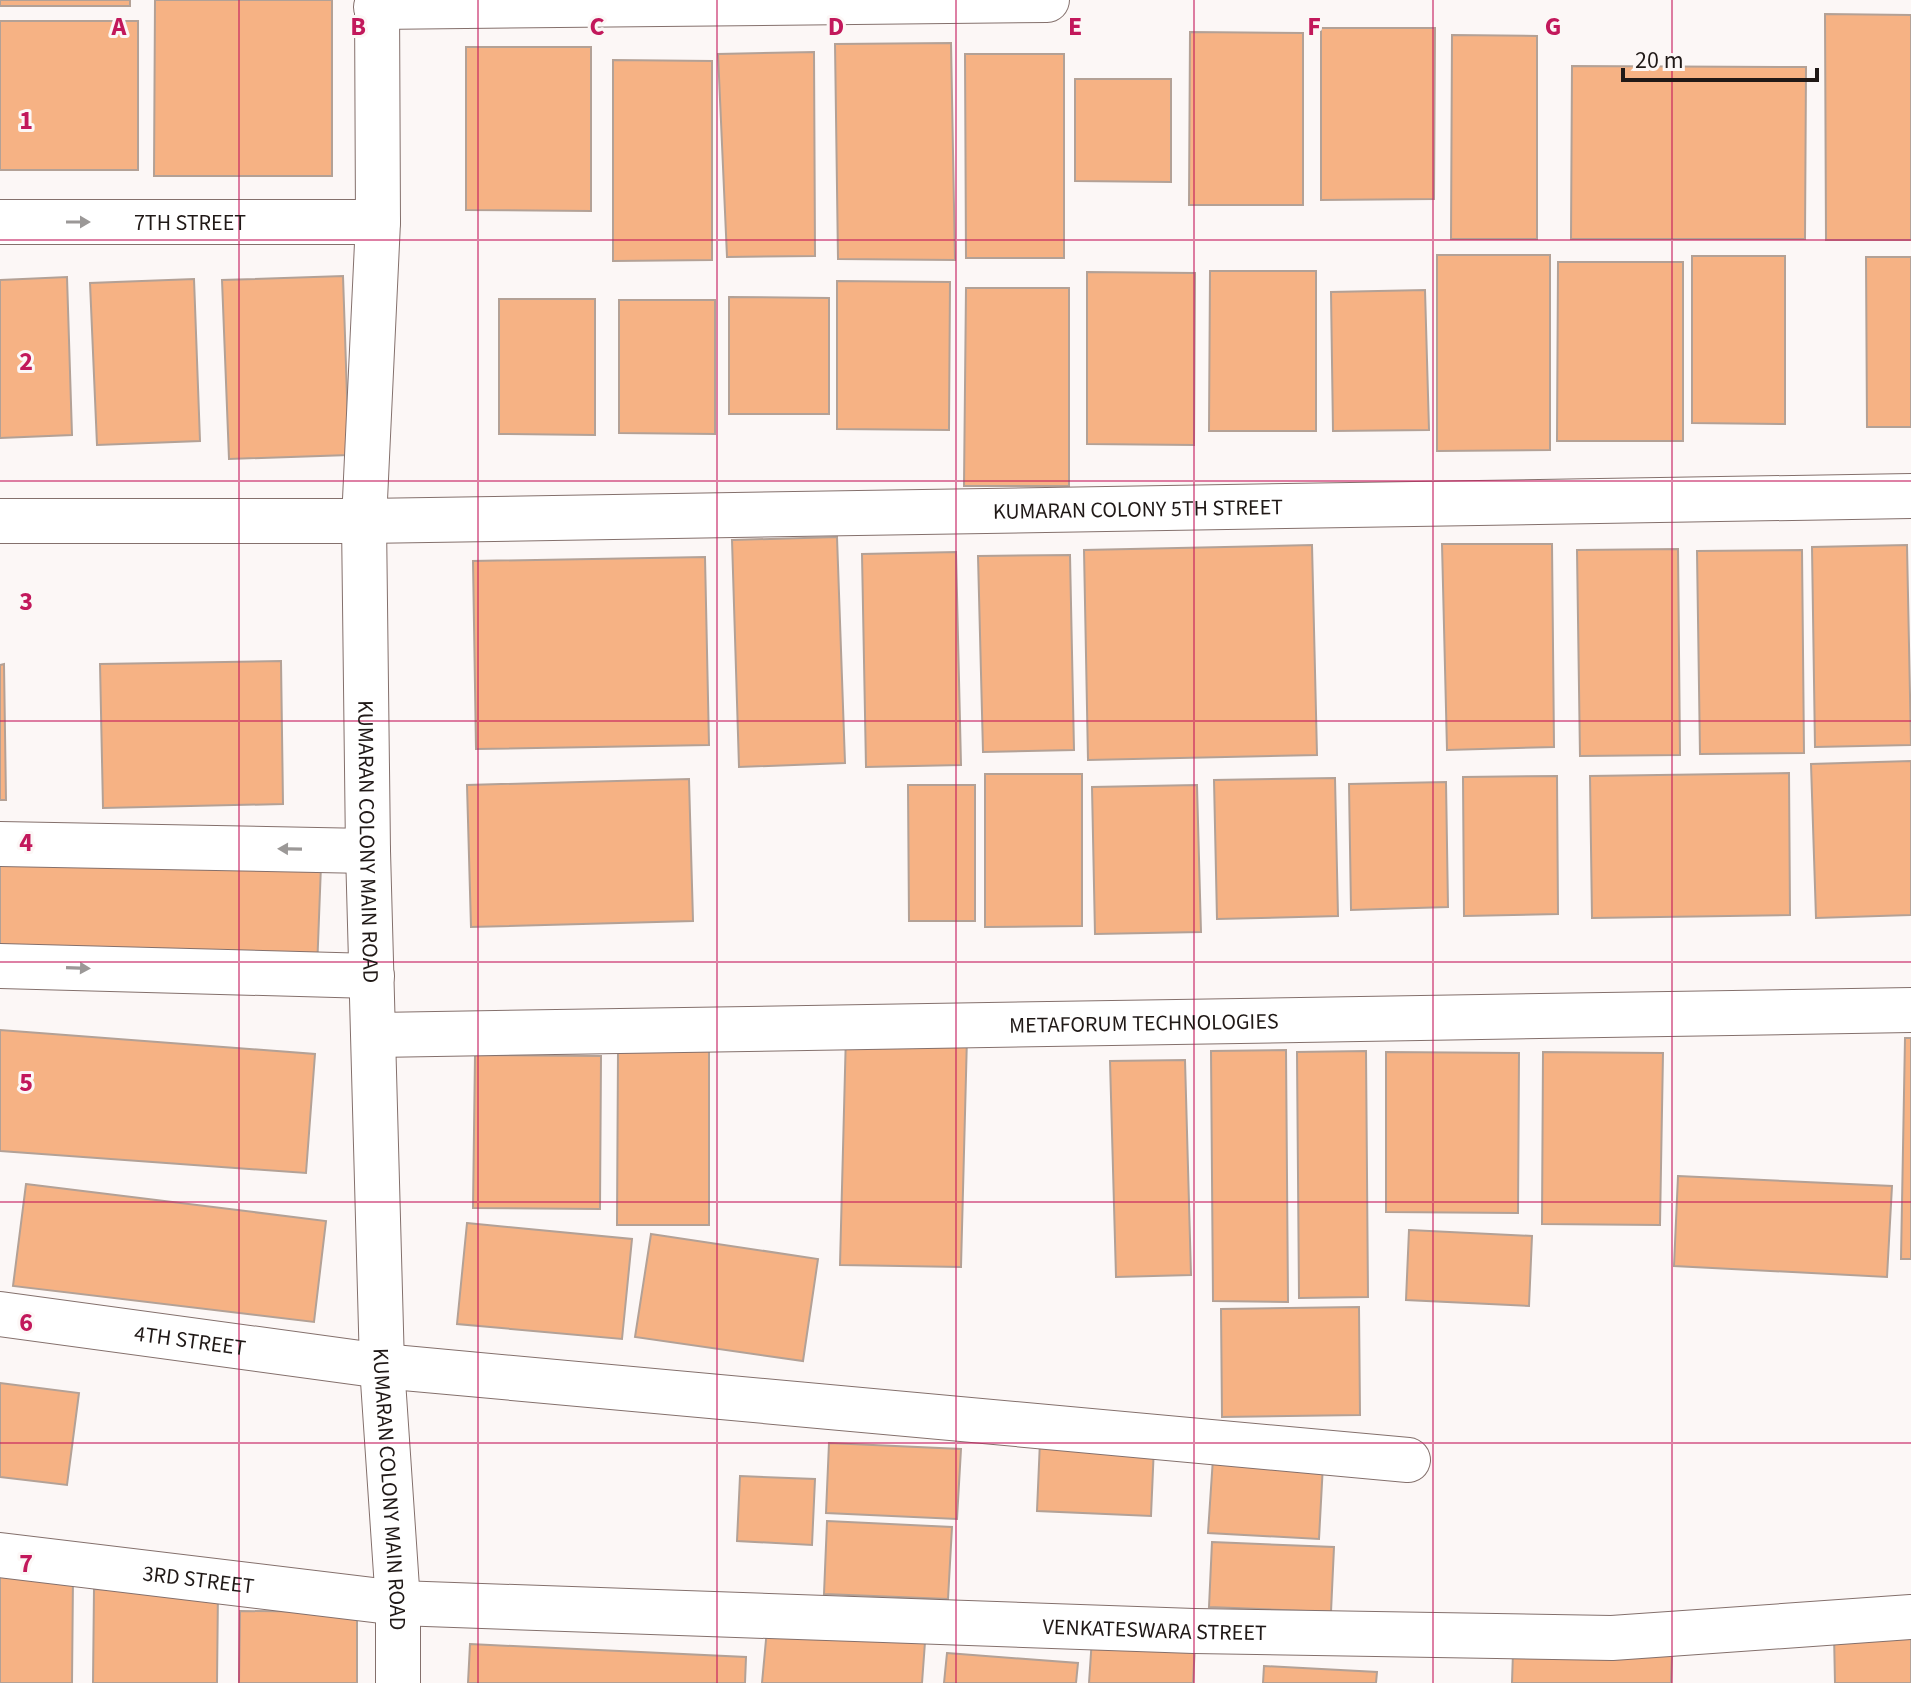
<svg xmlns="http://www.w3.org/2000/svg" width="1911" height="1683" font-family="'Source Sans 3',sans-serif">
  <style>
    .building { fill: #f6b284; stroke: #b3a196; stroke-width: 2 }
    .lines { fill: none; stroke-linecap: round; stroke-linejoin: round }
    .street-casing { stroke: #84706c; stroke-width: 46 }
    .secondary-casing { stroke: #84706c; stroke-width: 46 }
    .street { stroke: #fff; stroke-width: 44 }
    .secondary { stroke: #fff; stroke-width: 44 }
    .oneway { fill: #9b9897 }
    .grid { fill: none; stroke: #c2185b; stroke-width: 2; stroke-opacity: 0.55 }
    .labels { text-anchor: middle; stroke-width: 6; stroke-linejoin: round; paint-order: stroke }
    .street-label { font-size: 22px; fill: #201917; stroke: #fcf7f6 }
    .grid-label { font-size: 26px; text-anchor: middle; font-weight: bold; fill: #c2185b; stroke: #fcf7f6; stroke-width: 6; stroke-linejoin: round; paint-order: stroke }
  </style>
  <rect width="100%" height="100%" fill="#fcf7f6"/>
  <g class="building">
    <rect x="0" y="0" width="130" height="6"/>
    <path d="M 155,0 L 332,0 L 332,176 L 154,176 Z"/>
    <path d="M 1825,14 L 1911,15 L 1911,240 L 1826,240 Z"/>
    <rect x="0" y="21" width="138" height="149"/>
    <path d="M 1321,28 L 1435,28 L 1434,199 L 1321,200 Z"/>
    <path d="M 1190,32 L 1303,33 L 1303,205 L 1189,205 Z"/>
    <path d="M 1452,35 L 1537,36 L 1537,239 L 1451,239 Z"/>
    <path d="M 951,43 L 955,260 L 838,259 L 835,44 Z"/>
    <path d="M 466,47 L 591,47 L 591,211 L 466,210 Z"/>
    <path d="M 814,52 L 815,256 L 727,257 L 718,54 Z"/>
    <path d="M 965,54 L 1064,54 L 1064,258 L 966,258 Z"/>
    <path d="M 613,60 L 712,61 L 712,260 L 613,261 Z"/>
    <path d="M 1572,66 L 1806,67 L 1805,239 L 1571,239 Z"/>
    <path d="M 1075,79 L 1171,79 L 1171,182 L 1075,181 Z"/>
    <path d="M 1437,255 L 1550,255 L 1550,450 L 1437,451 Z"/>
    <path d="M 1692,256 L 1785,256 L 1785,424 L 1692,423 Z"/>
    <path d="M 1866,257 L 1911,257 L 1911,427 L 1867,427 Z"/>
    <path d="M 1558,262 L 1683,262 L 1683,441 L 1557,441 Z"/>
    <path d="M 1210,271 L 1316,271 L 1316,431 L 1209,431 Z"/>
    <path d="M 1087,272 L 1195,273 L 1194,445 L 1087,444 Z"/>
    <path d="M 343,276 L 349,455 L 229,459 L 222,280 Z"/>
    <path d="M 67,277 L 72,435 L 0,438 L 0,280 Z"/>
    <path d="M 194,279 L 200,441 L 97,445 L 90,283 Z"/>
    <path d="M 837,281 L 950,282 L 949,430 L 837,429 Z"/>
    <path d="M 966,288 L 1069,288 L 1069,486 L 964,486 Z"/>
    <path d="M 1425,290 L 1429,430 L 1333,431 L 1331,292 Z"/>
    <path d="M 729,297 L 829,298 L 829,414 L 729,414 Z"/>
    <path d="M 499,299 L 595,299 L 595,435 L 499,434 Z"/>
    <path d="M 619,300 L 715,300 L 715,434 L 619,433 Z"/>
    <path d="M 837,537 L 845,763 L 739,767 L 732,540 Z"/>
    <path d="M 1442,544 L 1552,544 L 1554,747 L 1447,750 Z"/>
    <path d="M 1312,545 L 1317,755 L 1088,760 L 1084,550 Z"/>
    <path d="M 1907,545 L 1911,745 L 1815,747 L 1812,547 Z"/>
    <path d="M 1678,549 L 1680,755 L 1580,756 L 1577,550 Z"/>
    <path d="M 1802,550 L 1804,753 L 1700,754 L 1697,551 Z"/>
    <path d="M 956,552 L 961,765 L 866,767 L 862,554 Z"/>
    <path d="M 1070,555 L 1074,750 L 983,752 L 978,556 Z"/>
    <path d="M 705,557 L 709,745 L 476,749 L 473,561 Z"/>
    <path d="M 281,661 L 283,804 L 103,808 L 100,664 Z"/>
    <path d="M 4,664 L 6,800 L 0,800 L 0,665 Z"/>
    <path d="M 1911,761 L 1911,915 L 1816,918 L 1811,764 Z"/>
    <path d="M 1789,773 L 1790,915 L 1592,918 L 1590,776 Z"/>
    <path d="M 985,774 L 1082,774 L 1082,926 L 985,927 Z"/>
    <path d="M 1557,776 L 1558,914 L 1464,916 L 1463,777 Z"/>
    <path d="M 1335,778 L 1338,916 L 1217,919 L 1214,780 Z"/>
    <path d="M 689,779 L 693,921 L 471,927 L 467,785 Z"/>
    <path d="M 1446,782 L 1448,907 L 1351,910 L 1349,784 Z"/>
    <path d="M 908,785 L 975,785 L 975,921 L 909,921 Z"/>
    <path d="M 1197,785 L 1201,932 L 1095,934 L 1092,787 Z"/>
    <path d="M 0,854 L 321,865 L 317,970 L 0,958 Z"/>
    <path d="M 0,1030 L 315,1054 L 306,1173 L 0,1151 Z"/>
    <path d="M 846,1033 L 967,1037 L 961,1267 L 840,1265 Z"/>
    <path d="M 1905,1038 L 1911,1038 L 1911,1259 L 1901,1259 Z"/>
    <path d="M 1286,1050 L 1288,1302 L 1213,1301 L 1211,1051 Z"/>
    <path d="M 618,1051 L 709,1051 L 709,1225 L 617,1225 Z"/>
    <path d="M 1366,1051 L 1368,1297 L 1299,1298 L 1297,1052 Z"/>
    <path d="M 1386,1052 L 1519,1053 L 1518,1213 L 1386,1212 Z"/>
    <path d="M 1543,1052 L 1663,1053 L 1660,1225 L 1542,1224 Z"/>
    <path d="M 475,1055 L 601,1056 L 600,1209 L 473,1208 Z"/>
    <path d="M 1185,1060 L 1191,1275 L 1116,1277 L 1110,1061 Z"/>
    <path d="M 1678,1176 L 1892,1186 L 1887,1277 L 1674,1266 Z"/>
    <path d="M 26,1184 L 326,1221 L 314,1322 L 13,1286 Z"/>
    <path d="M 467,1223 L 632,1239 L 622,1339 L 457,1324 Z"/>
    <path d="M 1409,1230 L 1532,1236 L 1529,1306 L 1406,1300 Z"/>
    <path d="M 651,1234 L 818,1259 L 803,1361 L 635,1337 Z"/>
    <path d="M 1359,1307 L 1360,1415 L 1222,1417 L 1221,1309 Z"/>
    <path d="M 0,1383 L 79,1393 L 67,1485 L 0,1477 Z"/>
    <path d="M 1040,1441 L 1154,1446 L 1151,1516 L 1037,1511 Z"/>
    <path d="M 829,1443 L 961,1449 L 957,1519 L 826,1513 Z"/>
    <path d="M 1213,1458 L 1323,1464 L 1319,1539 L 1208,1533 Z"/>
    <path d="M 740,1476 L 815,1479 L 812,1545 L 737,1541 Z"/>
    <path d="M 827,1521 L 952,1527 L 948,1599 L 824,1594 Z"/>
    <path d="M 1212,1542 L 1334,1547 L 1331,1612 L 1209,1607 Z"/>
    <path d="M 0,1575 L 73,1576 L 72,1683 L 0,1683 Z"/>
    <path d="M 94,1589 L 218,1590 L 217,1683 L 93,1683 Z"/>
    <path d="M 240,1611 L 357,1612 L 357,1683 L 239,1683 Z"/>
    <path d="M 767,1629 L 925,1642 L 922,1683 L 762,1683 Z"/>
    <path d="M 1834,1634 L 1911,1636 L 1911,1683 L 1835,1683 Z"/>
    <path d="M 1092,1638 L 1195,1644 L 1193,1683 L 1089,1683 Z"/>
    <path d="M 470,1644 L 746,1657 L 745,1683 L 468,1683 Z"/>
    <path d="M 1513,1652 L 1672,1655 L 1671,1683 L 1512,1683 Z"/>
    <path d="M 947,1653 L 1078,1663 L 1076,1683 L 944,1683 Z"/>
    <path d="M 1264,1666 L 1377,1672 L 1376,1683 L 1263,1683 Z"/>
  </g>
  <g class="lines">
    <g class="street-casing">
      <g id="street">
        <path d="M 376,7 L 1047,0"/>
        <path id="s1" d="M 0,222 L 378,222"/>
        <path id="s2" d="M 0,521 L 364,521 L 1911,496"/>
        <path d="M 0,844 L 368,851"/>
        <path d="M 0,966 L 372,976"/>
        <path id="s3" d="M 376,1035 L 1911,1010"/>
        <path id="s4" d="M 0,1314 L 382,1366 L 1408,1460"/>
        <path id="s5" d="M 0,1555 L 398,1603 L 1194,1631 L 1612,1638 L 1911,1617"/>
      </g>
    </g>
    <g class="secondary-casing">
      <g id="secondary">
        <path id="s6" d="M 377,0 L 378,222 L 364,521 L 368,851 L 382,1366 L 398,1603 L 398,1683"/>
      </g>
    </g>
    <use href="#street" class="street"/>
    <use href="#secondary" class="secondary"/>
  </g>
  <defs><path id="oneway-solid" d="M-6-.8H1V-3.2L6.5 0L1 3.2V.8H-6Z" transform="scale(2)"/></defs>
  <g class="oneway">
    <use href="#oneway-solid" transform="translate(78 222)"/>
    <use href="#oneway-solid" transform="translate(290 849) rotate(-179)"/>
    <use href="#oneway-solid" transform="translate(78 968) rotate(2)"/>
  </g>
  <path class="grid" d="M 239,0 L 239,1683M 478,0 L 478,1683M 717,0 L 717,1683M 956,0 L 956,1683M 1194,0 L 1194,1683M 1433,0 L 1433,1683M 1672,0 L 1672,1683M 0,240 L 1911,240M 0,481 L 1911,481M 0,721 L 1911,721M 0,962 L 1911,962M 0,1202 L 1911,1202M 0,1443 L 1911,1443"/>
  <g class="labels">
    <g class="street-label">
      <text dy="8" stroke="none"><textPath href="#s1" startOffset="190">7TH STREET</textPath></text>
      <text dy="8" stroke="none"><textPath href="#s2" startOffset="1138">KUMARAN COLONY 5TH STREET</textPath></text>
      <text dy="8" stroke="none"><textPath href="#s6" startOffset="842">KUMARAN COLONY MAIN ROAD</textPath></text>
      <text dy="8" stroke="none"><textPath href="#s3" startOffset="768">METAFORUM TECHNOLOGIES</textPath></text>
      <text dy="8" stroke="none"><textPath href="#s4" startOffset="192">4TH STREET</textPath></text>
      <text dy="8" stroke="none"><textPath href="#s6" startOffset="1490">KUMARAN COLONY MAIN ROAD</textPath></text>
      <text dy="8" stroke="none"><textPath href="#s5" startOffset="200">3RD STREET</textPath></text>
      <text dy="8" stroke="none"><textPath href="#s5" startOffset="1158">VENKATESWARA STREET</textPath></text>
    </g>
  </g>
  <g class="grid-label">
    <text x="119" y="35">A</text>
    <text x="358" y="35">B</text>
    <text x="597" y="35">C</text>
    <text x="836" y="35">D</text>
    <text x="1075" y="35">E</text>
    <text x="1314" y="35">F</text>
    <text x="1553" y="35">G</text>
    <text x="26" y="129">1</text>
    <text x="26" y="370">2</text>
    <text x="26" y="610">3</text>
    <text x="26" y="851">4</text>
    <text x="26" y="1091">5</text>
    <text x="26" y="1331">6</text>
    <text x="26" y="1572">7</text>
  </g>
  <path d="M1623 68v12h194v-12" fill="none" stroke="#201917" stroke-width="4"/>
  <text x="1635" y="68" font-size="24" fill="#201917" stroke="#fcf7f6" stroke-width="6" paint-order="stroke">20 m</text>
</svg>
